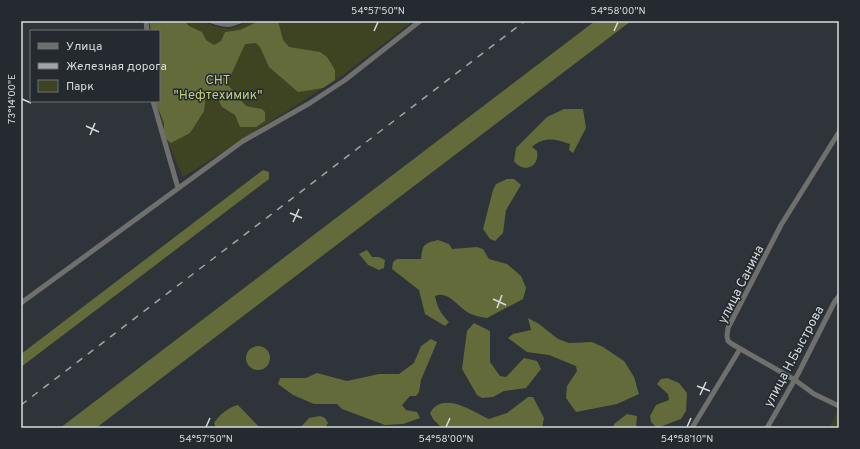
<svg xmlns="http://www.w3.org/2000/svg" width="860" height="449" font-family="Overpass,sans-serif">
  <style>
    .green { fill: #3e4322 }
    .forest { fill: #646b3a }
    .lines { fill: none; stroke-linecap: round; stroke-linejoin: round }
    .minor { stroke: #6f706d; stroke-width: 5 }
    .rail { stroke: #a1a5a9; stroke-width: 1.5; stroke-dasharray: 7 7; stroke-linecap: butt }
    .ticks { fill: none; stroke: #d7dbde; stroke-width: 1.5 }
    .labels { text-anchor: middle; stroke-width: 3; stroke-linejoin: round; paint-order: stroke }
    .park-label { font-size: 13px; fill: #bfcb7d; stroke: #242a2f }
    .street-label { font-size: 13px; fill: #d7dbde; stroke: #242a2f }
    .neatline { fill: none; stroke: #d7dbde; stroke-width: 1.5 }
    .ticks-label { font-size: 10px; text-anchor: middle; fill: #d7dbde }
  </style>
  <rect width="100%" height="100%" fill="#2e3439"/>
  <g class="green">
    <path d="M 152,21 L 203,21 L 214,26 L 229,29 L 241,25 L 245,21 L 413,21 L 342,76 L 183,177 L 162,129 L 159,97 L 159,31 Z"/>
    <path d="M 839,409 L 839,428 L 829,428 Z"/>
  </g>
  <g class="forest">
    <path d="M 149,21 L 185,21 L 189,26 L 202,32 L 206,40 L 214,45 L 221,41 L 225,32 L 240,30 L 259,21 L 278,21 L 283,40 L 289,47 L 320,52 L 327,57 L 335,70 L 335,80 L 323,88 L 298,92 L 269,67 L 260,47 L 256,43 L 245,44 L 227,84 L 246,106 L 262,109 L 265,112 L 265,121 L 256,127 L 240,127 L 235,115 L 222,107 L 216,95 L 206,93 L 204,111 L 190,133 L 171,143 L 164,137 L 164,123 L 155,101 L 159,101 L 159,31 L 151,31 Z"/>
    <path d="M 595,21 L 631,21 L 96,428 L 60,428 Z"/>
    <path d="M 564,109 L 583,109 L 586,128 L 573,153 L 569,150 L 570,144 C 555,139 544,136 532,147 L 537,151 C 540,167 524,174 514,161 L 516,148 L 547,117 Z"/>
    <path d="M 263,170 L 269,172 L 269,179 L 21,367 L 21,354 Z"/>
    <path d="M 507,179 L 514,179 L 521,185 L 506,210 L 503,233 L 495,241 L 490,239 L 483,229 L 493,190 L 496,184 Z"/>
    <path d="M 438,240 L 449,244 L 452,249 L 477,247 L 483,249 L 489,259 L 507,264 L 521,276 L 526,288 L 523,299 L 487,318 C 481,317 475,316 471,314 C 458,309 450,290 435,296 C 437,307 441,314 449,322 L 445,326 L 425,314 L 419,290 L 392,269 L 393,262 L 397,259 L 421,259 C 423,244 423,244 438,240 Z"/>
    <path d="M 367,250 L 372,257 L 379,257 L 385,260 L 384,268 L 379,270 L 368,265 L 359,254 Z"/>
    <path d="M 528,318 L 539,324 L 558,339 L 569,343 L 592,342 L 603,347 L 624,361 L 634,377 L 639,394 L 617,404 L 576,412 L 566,398 L 567,386 L 577,371 L 576,366 L 549,355 L 527,352 L 508,338 L 513,334 L 531,330 Z"/>
    <path d="M 474,323 L 490,331 L 490,362 L 500,376 L 506,377 L 524,358 L 537,361 L 541,369 L 526,388 L 504,391 L 493,397 L 482,398 L 477,395 L 462,369 L 467,331 Z"/>
    <path d="M 431,339 L 437,342 L 421,380 L 419,392 L 416,396 L 410,396 L 402,405 L 406,410 L 417,412 L 420,418 L 403,424 L 385,425 L 342,409 L 337,404 L 314,404 L 293,395 L 278,384 L 280,378 L 306,378 L 317,373 L 347,381 L 379,374 L 399,374 L 414,363 L 421,346 Z"/>
    <circle cx="258" cy="358" r="12"/>
    <path d="M 667,378 L 679,383 L 687,393 L 686,411 L 681,419 L 657,428 L 651,422 L 650,416 L 656,405 L 669,400 L 668,394 L 657,384 L 661,379 Z"/>
    <path d="M 528,397 L 533,397 L 544,418 L 542,428 L 442,428 L 433,419 L 430,413 C 443,390 473,412 489,419 L 507,413 Z"/>
    <path d="M 238,405 L 260,428 L 216,428 L 214,423 C 219,415 229,407 238,405 Z"/>
    <path d="M 627,414 L 637,416 L 636,428 L 613,428 L 614,424 Z"/>
    <path d="M 320,416 L 325,418 L 328,423 L 325,428 L 302,428 L 301,427 L 309,418 Z"/>
  </g>
  <g class="lines">
    <g class="minor">
      <path d="M 146,21 L 147,31"/>
      <path d="M 212,21 C 223,25 229,26 240,21"/>
      <path d="M 153,101 L 178,188"/>
      <path d="M 839,132 L 781,225 L 728,328 L 727,336 L 728,341 L 732,344 L 795,380 L 814,394 L 839,406"/>
      <path d="M 21,303 L 243,141 L 310,103 L 345,80 L 420,21"/>
      <path d="M 692,428 L 740,349"/>
      <path d="M 767,428 L 798,374 L 835,301 L 839,296"/>
    </g>
    <path class="rail" d="M 21,405 L 525,21"/>
  </g>
  <path class="ticks" d="M 374,31 L 378,22M 614,31 L 618,22M 22,99 L 31,103M 86,126 L 99,132M 90,135 L 95,123M 290,213 L 302,218M 293,222 L 299,209M 493,299 L 506,305M 497,308 L 502,295M 697,386 L 710,391M 700,395 L 706,382M 206,427 L 210,418M 446,427 L 450,418M 687,427 L 691,418"/>
  <g class="labels">
    <g class="park-label">
      <text x="218" y="84">СНТ<tspan x="218" dy="15">"Нефтехимик"</tspan></text>
    </g>
    <g class="street-label">
      <text transform="translate(740 284) rotate(-63)" y="5">улица Санина</text>
      <text transform="translate(793 356) rotate(-62)" y="5">улица Н.Быстрова</text>
    </g>
  </g>
  <rect width="860" height="449" fill="none" stroke="#242a2f" stroke-width="44"/>
  <rect x="30" y="30" width="130" height="72" fill="#242a2f" stroke="#6c7175"/>
  <rect x="38" y="43" width="20" height="6" fill="#6f706d" stroke="#6c7175"/>
  <text x="66" y="50" font-size="12" fill="#d7dbde">Улица</text>
  <rect x="38" y="63" width="20" height="6" fill="#a1a5a9" stroke="#6c7175"/>
  <text x="66" y="70" font-size="12" fill="#d7dbde">Железная дорога</text>
  <rect x="38" y="80" width="20" height="12" fill="#3e4322" stroke="#6c7175"/>
  <text x="66" y="90" font-size="12" fill="#d7dbde">Парк</text>
  <rect x="22" y="22" width="816" height="405" class="neatline"/>
  <g class="ticks-label">
    <text x="378" y="14">54°57'50"N</text>
    <text x="618" y="14">54°58'00"N</text>
    <text transform="translate(11 99) rotate(-90)" y="4">73°14'00"E</text>
    <text x="206" y="442">54°57'50"N</text>
    <text x="446" y="442">54°58'00"N</text>
    <text x="687" y="442">54°58'10"N</text>
  </g>
</svg>
